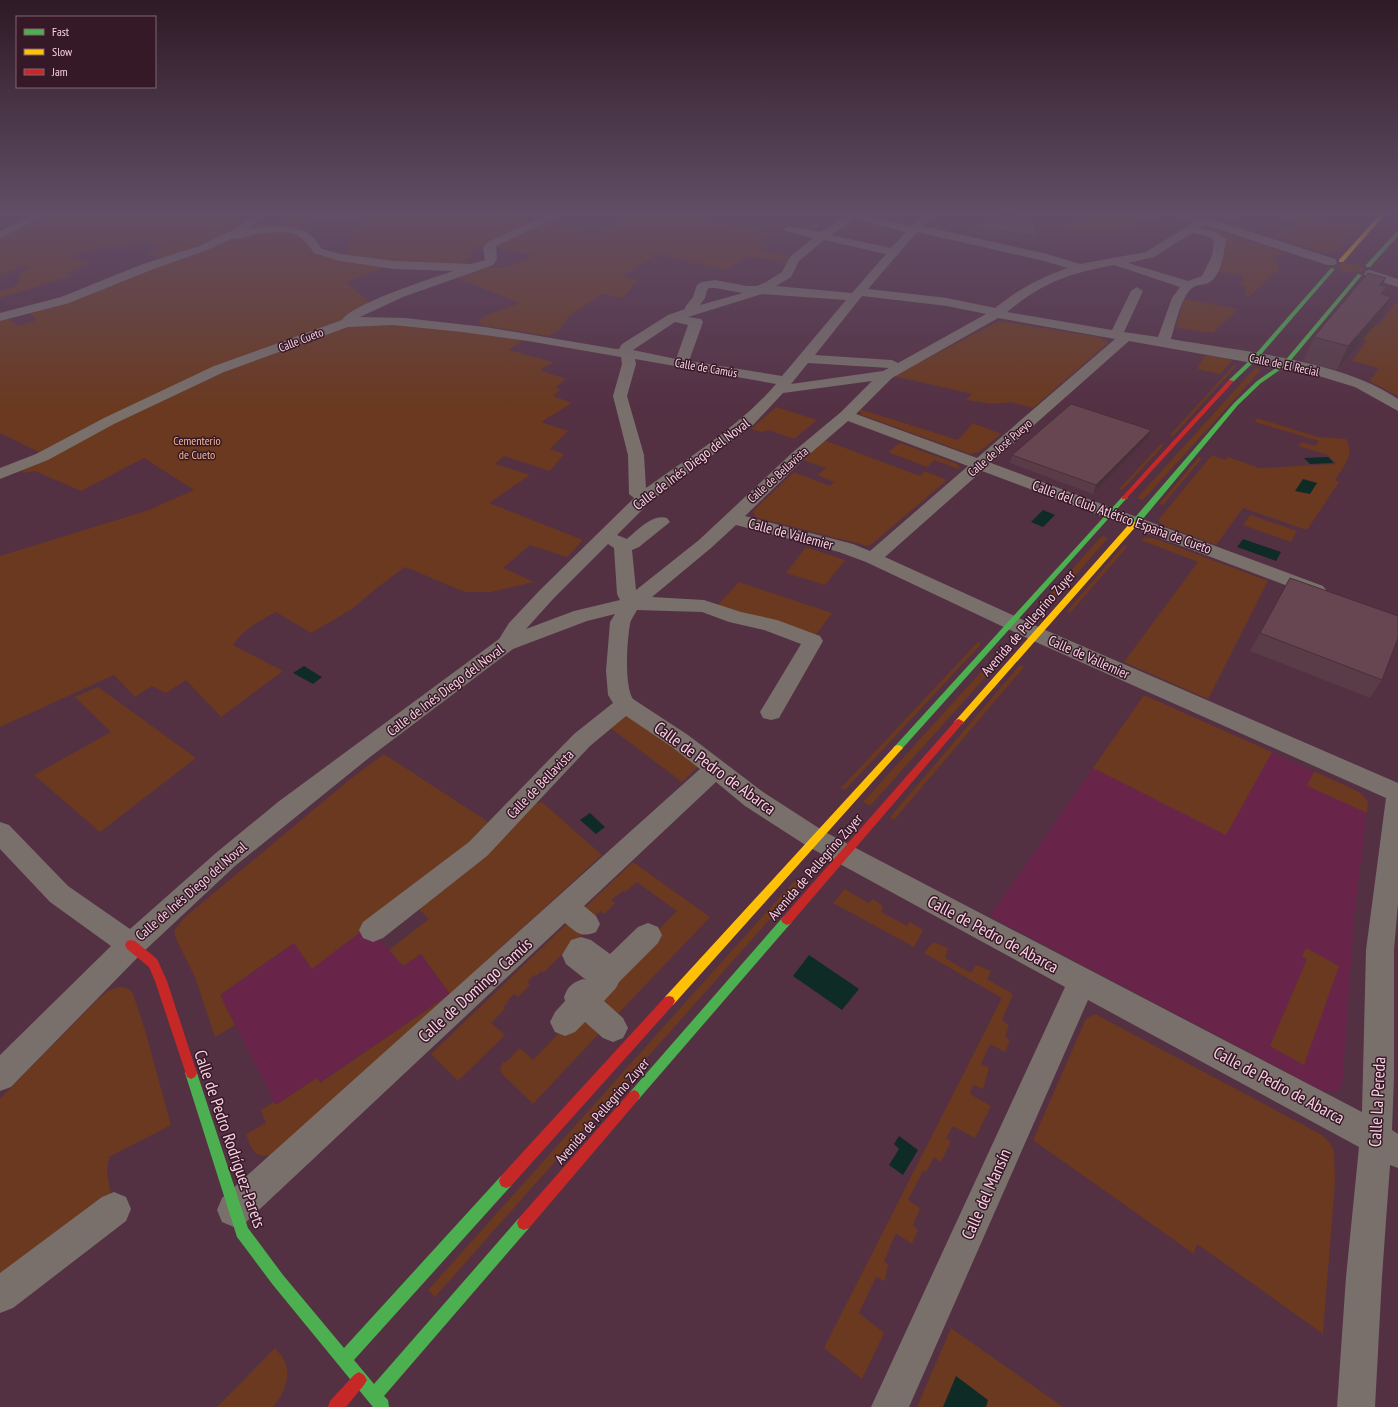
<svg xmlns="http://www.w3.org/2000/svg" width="1398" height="1407" font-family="'PT Sans Narrow',sans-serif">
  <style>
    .built { fill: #692449 }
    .green { fill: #6a391f }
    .water { fill: #0e2c25 }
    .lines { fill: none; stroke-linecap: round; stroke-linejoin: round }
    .street { fill: #79706c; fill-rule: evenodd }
    .fast { fill: #4caf50; fill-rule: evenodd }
    .slow { fill: #ffc107; fill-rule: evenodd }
    .jam { fill: #c62828; fill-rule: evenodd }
    .wall { fill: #593c47 }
    .shaded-wall { fill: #483139 }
    .building { fill: #674652; stroke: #483139 }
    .labels { text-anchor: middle; stroke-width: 3; stroke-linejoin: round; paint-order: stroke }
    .far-street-label { font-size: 12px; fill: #fad1e2; stroke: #361927 }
    .far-park-label { font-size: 12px; fill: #f5b793; stroke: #361927 }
    .street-label { font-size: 14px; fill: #fad1e2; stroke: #361927 }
    .near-street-label { font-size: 17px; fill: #fad1e2; stroke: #361927 }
  </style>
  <rect width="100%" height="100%" fill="#543043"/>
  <g class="built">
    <path d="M 1144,695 L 1355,790 L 1362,794 L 1368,802 L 1354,918 L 1342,1087 L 1338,1091 L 1331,1092 L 1323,1091 L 990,916 Z"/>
    <path d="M 368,926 L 403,966 L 421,954 L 450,994 L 319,1083 L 317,1078 L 276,1105 L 220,995 L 295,943 L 303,956 Z"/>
  </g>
  <g class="green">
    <path d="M 51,212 L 241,212 L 242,217 L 235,231 L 162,259 L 147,254 L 163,247 L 143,240 L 133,244 L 102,246 L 70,257 L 88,262 L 68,273 L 74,275 L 0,298 L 0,291 L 16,286 L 21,276 L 19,273 L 30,267 L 22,265 L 0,276 L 0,236 Z"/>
    <path d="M 297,212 L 557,212 L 471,251 L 471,258 L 458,264 L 395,264 L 344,255 L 359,222 L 357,220 L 320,221 L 295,229 L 280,228 L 226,238 L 266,221 L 280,219 Z"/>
    <path d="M 593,212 L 688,212 L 769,234 L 758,241 L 763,242 L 759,245 L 764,247 L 760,250 L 789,257 L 786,263 L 748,256 L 726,270 L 658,254 L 622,276 L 638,280 L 623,298 L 602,294 L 570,315 L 560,329 L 549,336 L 481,325 L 479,321 C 487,312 508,309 519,303 L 453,276 L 489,267 L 502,268 L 534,256 L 492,246 L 544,222 L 596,234 L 625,220 Z"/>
    <path d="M 1084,212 L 1151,212 L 1166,217 L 1155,222 L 1146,220 L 1136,227 L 1130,225 L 1124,229 L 1119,228 L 1114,231 L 1109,230 L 1105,233 C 1095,231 1088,233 1078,231 C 1071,229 1070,225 1065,224 Z"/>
    <path d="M 1196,212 L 1257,212 L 1227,222 L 1194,213 Z"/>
    <path d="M 1261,212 L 1304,212 L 1360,225 L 1335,253 L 1326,253 L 1272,236 L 1296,227 L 1291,220 Z"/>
    <path d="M 1201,227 L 1221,232 L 1285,253 L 1273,258 L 1280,268 L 1249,297 L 1244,296 L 1247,287 L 1240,285 L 1243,276 L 1215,271 L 1223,244 L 1197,230 Z"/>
    <path d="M 281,231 L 303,236 L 312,252 L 322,255 L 389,266 L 346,282 L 371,304 L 337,324 L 285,344 L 43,454 L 0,433 L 0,318 L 5,317 L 19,326 L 37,320 L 29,312 L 240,236 L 255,232 Z"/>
    <path d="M 1340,263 L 1355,264 L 1364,269 L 1361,272 C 1352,273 1343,272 1336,266 Z"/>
    <path d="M 1184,299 L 1238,309 L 1213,333 L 1176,327 Z"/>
    <path d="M 1395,303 L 1398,304 L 1398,396 L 1370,381 L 1379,368 L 1352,361 L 1367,340 L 1328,330 L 1340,316 L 1378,326 Z"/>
    <path d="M 371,321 L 527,337 L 509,350 L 553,362 L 540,370 L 566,379 L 556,387 L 560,390 L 553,396 L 572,403 L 541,422 L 568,431 L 550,449 L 564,454 L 550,471 L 504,456 L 495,464 L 530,475 L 489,503 L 583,540 L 567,557 L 530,545 L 503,568 L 534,582 L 490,592 L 465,592 L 405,567 L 378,587 L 352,609 L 311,633 L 276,612 C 259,621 244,629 233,645 L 283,671 L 221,717 L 186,680 L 166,693 L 152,686 L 135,697 L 114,675 L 0,727 L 0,556 L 146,511 L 194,490 L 144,458 L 81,491 L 35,471 L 23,473 L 22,469 L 203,379 L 315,336 L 322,337 L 343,327 Z"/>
    <path d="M 999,321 L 1098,337 L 1107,341 L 1108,343 L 1033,408 L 1011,402 L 994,404 L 966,400 L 972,394 L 894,376 Z"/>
    <path d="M 1205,355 L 1226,358 L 1232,361 L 1220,374 L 1197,369 Z"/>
    <path d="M 1234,365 L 1237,365 L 1173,436 L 1170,435 Z"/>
    <path d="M 1255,368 L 1261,370 L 1143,500 L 1137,498 Z"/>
    <path d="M 776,407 L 817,420 L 794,439 L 769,430 L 761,432 L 751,429 Z"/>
    <path d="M 859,409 L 958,440 L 973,423 L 1001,434 L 979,452 L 970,454 L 862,415 Z"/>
    <path d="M 1257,418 L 1318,437 L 1346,439 C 1355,456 1344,465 1335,480 L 1339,482 L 1307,530 L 1243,508 L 1216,545 L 1165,526 L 1159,522 L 1159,519 L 1212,455 L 1225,460 L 1228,457 L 1259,468 L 1336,464 L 1328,455 L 1298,446 L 1301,442 L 1315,446 L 1319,441 L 1255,422 Z"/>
    <path d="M 824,440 L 920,476 L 924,471 L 947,480 L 873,543 L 868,546 L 755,517 L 753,511 L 794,472 L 830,486 L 834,482 L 817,475 L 826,468 L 805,461 L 804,459 Z"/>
    <path d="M 900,443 L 955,463 L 959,466 L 959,469 L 934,460 L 927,467 L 888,452 Z"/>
    <path d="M 1161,444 L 1164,445 L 1122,490 L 1119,489 Z"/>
    <path d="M 1199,457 L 1202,458 L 1163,505 L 1159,504 Z"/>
    <path d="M 1250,515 L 1297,531 L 1291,542 L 1243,525 Z"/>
    <path d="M 1102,536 L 1108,538 L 1050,604 L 1044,601 Z"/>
    <path d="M 1145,537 L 1156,539 L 1268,581 L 1208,699 L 1124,662 L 1198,562 L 1141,540 Z"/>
    <path d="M 1124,545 L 1127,547 L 1070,613 L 1067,611 Z"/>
    <path d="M 806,547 L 845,560 L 825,585 L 786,573 Z"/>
    <path d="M 739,582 L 832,613 L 814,637 L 715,608 Z"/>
    <path d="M 978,642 L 981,644 L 845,790 L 841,788 Z"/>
    <path d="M 999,652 L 1005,655 L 870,806 L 863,802 Z"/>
    <path d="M 1020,665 L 1024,667 L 894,820 L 890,817 Z"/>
    <path d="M 98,687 L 196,758 L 100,832 L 34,775 L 111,732 L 75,697 Z"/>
    <path d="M 1144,695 L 1272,752 L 1226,835 L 1093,768 Z"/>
    <path d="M 626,711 L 701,764 L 682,782 L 608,726 Z"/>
    <path d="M 384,754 L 493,825 L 368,926 L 312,969 L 294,943 L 220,995 L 235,1025 L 215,1037 L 195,977 L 178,943 L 174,931 L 184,918 L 349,780 Z"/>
    <path d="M 1314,771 L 1355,790 L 1362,794 L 1368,802 L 1367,813 L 1307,786 Z"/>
    <path d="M 542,802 L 602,855 L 277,1153 C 257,1160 252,1153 246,1134 L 266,1123 L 261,1110 L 274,1102 L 276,1105 L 317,1078 L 320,1083 L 450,994 L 421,954 L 403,966 L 389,950 L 429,919 L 416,906 L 530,805 Z"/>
    <path d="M 633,862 L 710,917 L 612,1020 L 589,1001 L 677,911 L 637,882 L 625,892 L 623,891 L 611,900 L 615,903 L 604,914 L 600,911 L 594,917 L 579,913 Z"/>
    <path d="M 795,880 L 801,884 L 435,1297 L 428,1290 Z"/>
    <path d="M 845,889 L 868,903 L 873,899 L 883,906 L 881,912 L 907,926 L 910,922 L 923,930 L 914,947 L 833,903 Z"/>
    <path d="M 573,918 L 587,930 L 543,973 L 541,971 L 536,976 L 534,975 L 527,982 L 530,985 L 518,997 L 514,994 L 507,1001 L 509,1002 L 503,1007 L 505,1009 L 491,1023 L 505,1035 L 458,1081 L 431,1054 Z"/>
    <path d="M 933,942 L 948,948 L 945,958 L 971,973 L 976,965 L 991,971 L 987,979 L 1013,994 L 1002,1020 L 1009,1025 L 1005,1037 L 1010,1040 L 1005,1052 L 990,1044 L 981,1064 L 989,1068 L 983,1089 L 973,1085 L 970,1094 L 991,1106 L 975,1138 L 953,1126 L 946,1138 L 951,1141 L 941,1162 L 934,1157 L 926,1172 L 923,1171 L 908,1200 L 920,1208 L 913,1225 L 918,1230 L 912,1244 L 896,1233 L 884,1261 L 888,1264 L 885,1281 L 876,1277 L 859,1313 L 884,1333 L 862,1379 L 824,1348 L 1002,998 L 924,953 Z"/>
    <path d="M 1306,948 L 1339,966 L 1304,1065 L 1270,1046 L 1307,959 L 1302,956 Z"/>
    <path d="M 118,987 C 125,987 130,988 133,994 L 145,1030 L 171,1125 L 109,1157 L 107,1172 L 112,1201 L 0,1288 L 0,1099 L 93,1004 L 108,991 Z"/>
    <path d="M 583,1008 L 606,1026 L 533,1104 L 503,1075 L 500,1069 L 503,1062 L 505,1063 L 520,1048 L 533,1060 Z"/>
    <path d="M 1095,1014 L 1322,1135 L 1330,1143 L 1334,1151 L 1335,1181 L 1323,1334 L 1197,1244 L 1194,1254 L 1033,1140 L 1084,1023 L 1087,1018 Z"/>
    <path d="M 951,1328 L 1063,1407 L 917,1407 Z"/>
    <path d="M 275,1348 C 277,1351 281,1354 283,1358 C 293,1375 284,1394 273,1407 L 217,1407 Z"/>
  </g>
  <g class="water">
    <path d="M 1328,457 L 1334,463 L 1310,464 L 1304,458 Z"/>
    <path d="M 1303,479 L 1317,483 L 1310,494 L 1295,491 Z"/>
    <path d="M 1043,510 L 1055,515 L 1043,527 L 1031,522 Z"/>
    <path d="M 1243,539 L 1281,552 L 1276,561 L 1237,547 Z"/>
    <path d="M 304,666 L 322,677 L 313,684 L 293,673 Z"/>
    <path d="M 590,813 L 605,827 L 596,834 L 580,820 Z"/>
    <path d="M 809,955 L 859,989 L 842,1010 L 793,976 Z"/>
    <path d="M 899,1136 L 918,1150 L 903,1175 L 889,1165 L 899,1149 L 894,1144 Z"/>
    <path d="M 956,1376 L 988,1400 L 986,1407 L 943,1407 Z"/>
  </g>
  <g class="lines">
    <g class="street">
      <path d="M 38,212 L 52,212 L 0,238 L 0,231 Z"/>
      <path d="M 258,212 L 272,212 L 256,222 L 247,230 L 261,227 L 285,226 L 305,231 L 314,238 L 322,249 L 341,254 L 394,261 L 471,264 L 485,260 L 483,247 L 488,242 L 553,212 L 568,212 L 496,246 L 497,259 L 493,265 L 403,297 L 360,317 L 405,318 L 485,327 L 616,349 L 619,349 L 622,344 L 668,315 L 685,309 L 685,307 L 693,297 L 697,285 L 702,282 L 715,280 L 747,286 L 757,286 L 766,282 L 782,272 L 790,257 L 813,238 L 786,231 L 784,229 L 786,227 L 790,226 L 820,232 L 845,217 L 839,215 L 838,212 L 864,212 L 862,214 L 911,226 L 926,212 L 938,212 L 923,226 L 1047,254 L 1080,264 L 1146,252 L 1194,222 L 1167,212 L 1185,212 L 1239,228 L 1335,259 L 1337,262 L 1335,265 L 1327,265 L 1205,225 L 1200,228 L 1215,232 L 1226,239 C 1224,252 1222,274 1210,282 C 1205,285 1197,284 1192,288 C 1181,297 1175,326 1171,339 C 1239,351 1342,360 1398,399 L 1398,411 L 1355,387 L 1309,373 L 1129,341 L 991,463 L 1323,586 L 1326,590 L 1323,594 L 1316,596 L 1309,594 L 982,471 L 885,557 L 1043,629 L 1398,783 L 1398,903 L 1394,950 L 1394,1077 L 1392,1130 L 1398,1134 L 1398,1168 L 1390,1165 L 1382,1277 L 1375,1407 L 1337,1407 L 1346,1277 L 1359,1147 L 1088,1000 L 909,1407 L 871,1407 L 1065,987 L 807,846 L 745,806 L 716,782 L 584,906 L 596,916 L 600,924 L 596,932 C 581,938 577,933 565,923 L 246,1222 L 234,1227 L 222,1222 L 217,1210 L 222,1198 L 700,769 L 672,747 L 626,716 L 590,746 L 487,856 L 383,938 L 373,942 L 363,938 L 359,930 L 363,922 L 469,842 L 574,734 L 613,703 L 608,695 L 606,671 L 610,622 L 615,614 L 587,621 L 513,649 L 370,757 L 235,866 L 141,954 L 11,1087 L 0,1091 L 0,1055 L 111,946 L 50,902 L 0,849 L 0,822 L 9,825 L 68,886 L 130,929 L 217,852 L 278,802 L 499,639 L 509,623 L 540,590 L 634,498 L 629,494 L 628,455 L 613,396 L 622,364 L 621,357 L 528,341 L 462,332 L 393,325 L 348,327 L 224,372 L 114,424 L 48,460 L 0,479 L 0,468 L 36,454 L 104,418 L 214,366 L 342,320 C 354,303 430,279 453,271 L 394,269 L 340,261 L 314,253 L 306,242 L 297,235 L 285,232 L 261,233 L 237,239 L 233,238 L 207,250 L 151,270 L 69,303 L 0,321 L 0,313 L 61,297 L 143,264 L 199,246 L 237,228 L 248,218 ZM 855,219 L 906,232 L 891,248 L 831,235 ZM 917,232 L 1044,261 L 1068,268 C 1037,279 1021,288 995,308 L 947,298 L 868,289 ZM 1192,233 L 1207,236 L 1214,240 L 1212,256 L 1202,276 L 1188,281 L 1128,263 L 1154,257 ZM 824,240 L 886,254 L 852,293 L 776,286 L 791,277 L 799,261 ZM 1114,265 L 1180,287 L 1172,298 L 1158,337 L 1124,332 L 1143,291 L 1137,287 L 1131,291 L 1112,330 L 1007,312 C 1044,282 1067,274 1114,265 ZM 709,288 L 715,288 L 743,293 L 700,305 L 705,298 L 707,290 ZM 762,294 L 846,300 L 782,376 L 689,361 L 703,322 L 701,319 L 688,317 ZM 862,296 L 947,306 L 986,314 L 898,363 L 892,360 L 815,355 ZM 998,318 L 1115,339 L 977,458 L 856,414 L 892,378 ZM 675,322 L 688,325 L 676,359 L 633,350 ZM 635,359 L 776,384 C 740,426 691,456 646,488 L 644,455 L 627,396 L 636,364 ZM 808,363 L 889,368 L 883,371 L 791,384 ZM 872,381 L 841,412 L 793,452 L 699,540 L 636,590 L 632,550 L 639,547 L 670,522 L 667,518 C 652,514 638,530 627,539 L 617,535 L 651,501 L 754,424 L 783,393 ZM 848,421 L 968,466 L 870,551 L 853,544 L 745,516 L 805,458 ZM 736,525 L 839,552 L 866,562 L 1029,639 L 1386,798 L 1366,950 L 1362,1112 L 825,832 L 763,792 L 688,735 L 633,699 C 624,685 627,641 630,624 C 631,619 635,614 637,610 L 702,612 L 729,622 L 764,630 L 801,644 L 760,712 L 763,718 L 771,720 L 779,718 L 823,641 L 820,636 L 777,620 L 741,612 L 704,600 L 652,597 L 711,548 ZM 608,544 L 614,548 L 617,594 L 620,600 L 574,611 L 526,629 L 554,598 Z"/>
      <path d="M 1014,212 L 1031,212 L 1032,214 L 1027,217 Z"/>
      <path d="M 1370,270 L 1398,279 L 1398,287 L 1366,277 L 1364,274 L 1366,271 Z"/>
      <path d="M 648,923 L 658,927 L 662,935 L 658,943 L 619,982 L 616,988 L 604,1001 L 623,1018 L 628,1028 L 623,1038 L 613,1042 L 603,1038 L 585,1022 L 575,1032 L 565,1036 L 555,1032 L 550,1022 L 555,1012 L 565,1001 L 564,997 C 568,986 572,983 583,979 L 586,980 L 566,964 L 562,955 L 571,940 L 581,937 L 591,940 L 610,954 L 638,927 Z"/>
      <path d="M 114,1192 L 126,1197 L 131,1209 L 126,1221 L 13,1308 L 0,1313 L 0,1273 L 102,1197 Z"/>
    </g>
    <g class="fast">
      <path d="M 1396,232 L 1398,232 L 1398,236 L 1370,267 L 1366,267 L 1366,265 Z"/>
      <path d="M 1331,268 L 1335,269 L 1257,359 L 1233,382 L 1229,382 L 1229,380 L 1253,357 Z"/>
      <path d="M 1358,274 L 1362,275 L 1287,365 L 1261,383 L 1238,405 L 1137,526 L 1131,526 L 1131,522 L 1234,403 L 1257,381 L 1283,363 Z"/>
      <path d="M 1124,496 L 1128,498 L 1126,499 L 901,750 L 895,750 L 893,748 L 895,746 L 1122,497 Z"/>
      <path d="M 787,915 L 791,917 L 793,920 L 791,923 L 638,1100 L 634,1102 L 630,1100 L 628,1096 L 630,1092 L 783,917 Z"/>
      <path d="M 191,1067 L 195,1069 L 197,1073 L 248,1228 L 283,1275 L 344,1348 L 501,1176 L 506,1174 L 511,1176 L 513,1181 L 511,1186 L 354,1360 L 374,1384 L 519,1218 L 524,1216 L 529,1218 L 531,1223 L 529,1228 L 384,1396 L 388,1400 L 389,1407 L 373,1407 L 368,1401 L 273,1285 L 237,1237 L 185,1073 L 187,1069 Z"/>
    </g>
    <g class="slow">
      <path d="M 1382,212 L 1387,212 L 1343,262 L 1339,262 L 1339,260 Z"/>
      <path d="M 1131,522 L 1137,522 L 1138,524 L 962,724 L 956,724 L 954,722 L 956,720 Z"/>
      <path d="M 898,745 L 901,746 L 903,748 L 901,750 L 673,1005 L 669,1006 L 665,1005 L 663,1001 L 665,997 L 895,746 Z"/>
    </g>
    <g class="jam">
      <path d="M 1229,380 L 1234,381 L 1126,499 L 1122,499 L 1122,497 Z"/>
      <path d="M 959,719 L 964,722 L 962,724 L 791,923 L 787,925 L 783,923 L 781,920 L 783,917 L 956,720 Z"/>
      <path d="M 131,940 L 135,941 L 157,959 L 167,981 L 197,1073 L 195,1077 L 191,1079 L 187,1077 L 155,981 L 149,967 L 127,949 L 125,945 L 127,941 Z"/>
      <path d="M 669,996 L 673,997 L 675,1001 L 673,1005 L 511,1186 L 506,1188 L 501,1186 L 499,1181 L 501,1176 L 665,997 Z"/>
      <path d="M 634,1090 L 638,1092 L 640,1096 L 638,1100 L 529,1228 L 524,1230 L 519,1228 L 517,1223 L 519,1218 L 630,1092 Z"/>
      <path d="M 359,1372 L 364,1375 L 367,1380 L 364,1385 L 346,1407 L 328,1407 L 330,1401 L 354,1375 Z"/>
    </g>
  </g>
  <g class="wall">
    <path d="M 1005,214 L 1036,236 L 1034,244 L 968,233 L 969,224 L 1005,217 Z"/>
    <path d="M 1382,286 L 1383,294 L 1380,319 L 1337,370 L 1303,361 L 1314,337 Z"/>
    <path d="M 1148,438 L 1093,494 L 1010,463 L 1012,455 Z"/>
    <path d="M 1290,578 L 1382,680 L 1370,698 L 1250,651 Z"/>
  </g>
  <g class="shaded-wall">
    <path d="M 1386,278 L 1375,300 L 1379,285 Z"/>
    <path d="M 1391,297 L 1380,319 L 1337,370 L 1348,346 Z"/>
    <path d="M 1151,430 L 1148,438 L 1093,494 L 1096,485 Z"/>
  </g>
  <g class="building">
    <path d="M 1005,214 L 1034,216 L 1036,236 L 969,226 L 969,224 L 1006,217 Z"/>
    <path d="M 1368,273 L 1386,278 L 1379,285 L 1387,287 L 1381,294 L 1391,297 L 1348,346 L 1314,337 Z"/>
    <path d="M 1071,404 L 1151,430 L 1096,485 L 1012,455 Z"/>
    <path d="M 1290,578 L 1398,616 L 1398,638 L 1382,680 L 1260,633 Z"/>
  </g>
  <linearGradient id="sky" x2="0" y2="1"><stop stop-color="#2e1a25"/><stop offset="0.52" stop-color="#614e66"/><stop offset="1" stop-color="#614e66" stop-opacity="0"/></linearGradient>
  <rect width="1398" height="409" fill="url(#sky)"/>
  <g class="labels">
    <g class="far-street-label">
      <text transform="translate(301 340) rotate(-21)" y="4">Calle Cueto</text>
      <text transform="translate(1284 365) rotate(12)" y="4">Calle de El Recial</text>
      <text transform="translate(706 368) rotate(10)" y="4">Calle de Camús</text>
      <text transform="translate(1000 448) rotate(-41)" y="4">Calle de José Pueyo</text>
      <text transform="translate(778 475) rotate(-42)" y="4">Calle de Bellavista</text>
    </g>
    <g class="far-park-label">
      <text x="197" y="445">Cementerio<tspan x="197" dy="14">de Cueto</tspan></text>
    </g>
    <g class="street-label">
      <text transform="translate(691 464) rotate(-37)" y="5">Calle de Inés Diego del Noval</text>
      <text transform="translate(1122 517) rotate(20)" y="5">Calle del Club Atlético España de Cueto</text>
      <text transform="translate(791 534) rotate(15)" y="5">Calle de Vallemier</text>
      <text transform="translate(1028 623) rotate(-49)" y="5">Avenida de Pellegrino Zuyer</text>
      <text transform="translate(1089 657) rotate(24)" y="5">Calle de Vallemier</text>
      <text transform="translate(445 690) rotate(-37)" y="5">Calle de Inés Diego del Noval</text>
      <text transform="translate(540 784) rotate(-46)" y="5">Calle de Bellavista</text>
      <text transform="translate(815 867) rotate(-49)" y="5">Avenida de Pellegrino Zuyer</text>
      <text transform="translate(191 891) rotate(-41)" y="5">Calle de Inés Diego del Noval</text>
      <text transform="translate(602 1111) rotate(-49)" y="5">Avenida de Pellegrino Zuyer</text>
    </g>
    <g class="near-street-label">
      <text transform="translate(715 768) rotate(36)" y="6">Calle de Pedro de Abarca</text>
      <text transform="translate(993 934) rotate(28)" y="6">Calle de Pedro de Abarca</text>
      <text transform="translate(475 990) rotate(-42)" y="6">Calle de Domingo Camús</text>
      <text transform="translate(1279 1085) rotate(28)" y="6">Calle de Pedro de Abarca</text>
      <text transform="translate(1377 1102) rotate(-87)" y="6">Calle La Pereda</text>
      <text transform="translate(230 1139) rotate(71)" y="6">Calle de Pedro Rodríguez-Parets</text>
      <text transform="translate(986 1194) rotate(-66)" y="6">Calle del Mansín</text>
    </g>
  </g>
  <rect x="16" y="16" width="140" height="72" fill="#361927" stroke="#846372"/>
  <rect x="24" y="29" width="20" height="6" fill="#4caf50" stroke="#846372"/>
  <text x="52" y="36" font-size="12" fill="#fad1e2">Fast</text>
  <rect x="24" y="49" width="20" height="6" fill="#ffc107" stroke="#846372"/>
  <text x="52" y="56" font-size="12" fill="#fad1e2">Slow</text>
  <rect x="24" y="69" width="20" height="6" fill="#c62828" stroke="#846372"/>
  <text x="52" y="76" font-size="12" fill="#fad1e2">Jam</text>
</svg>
